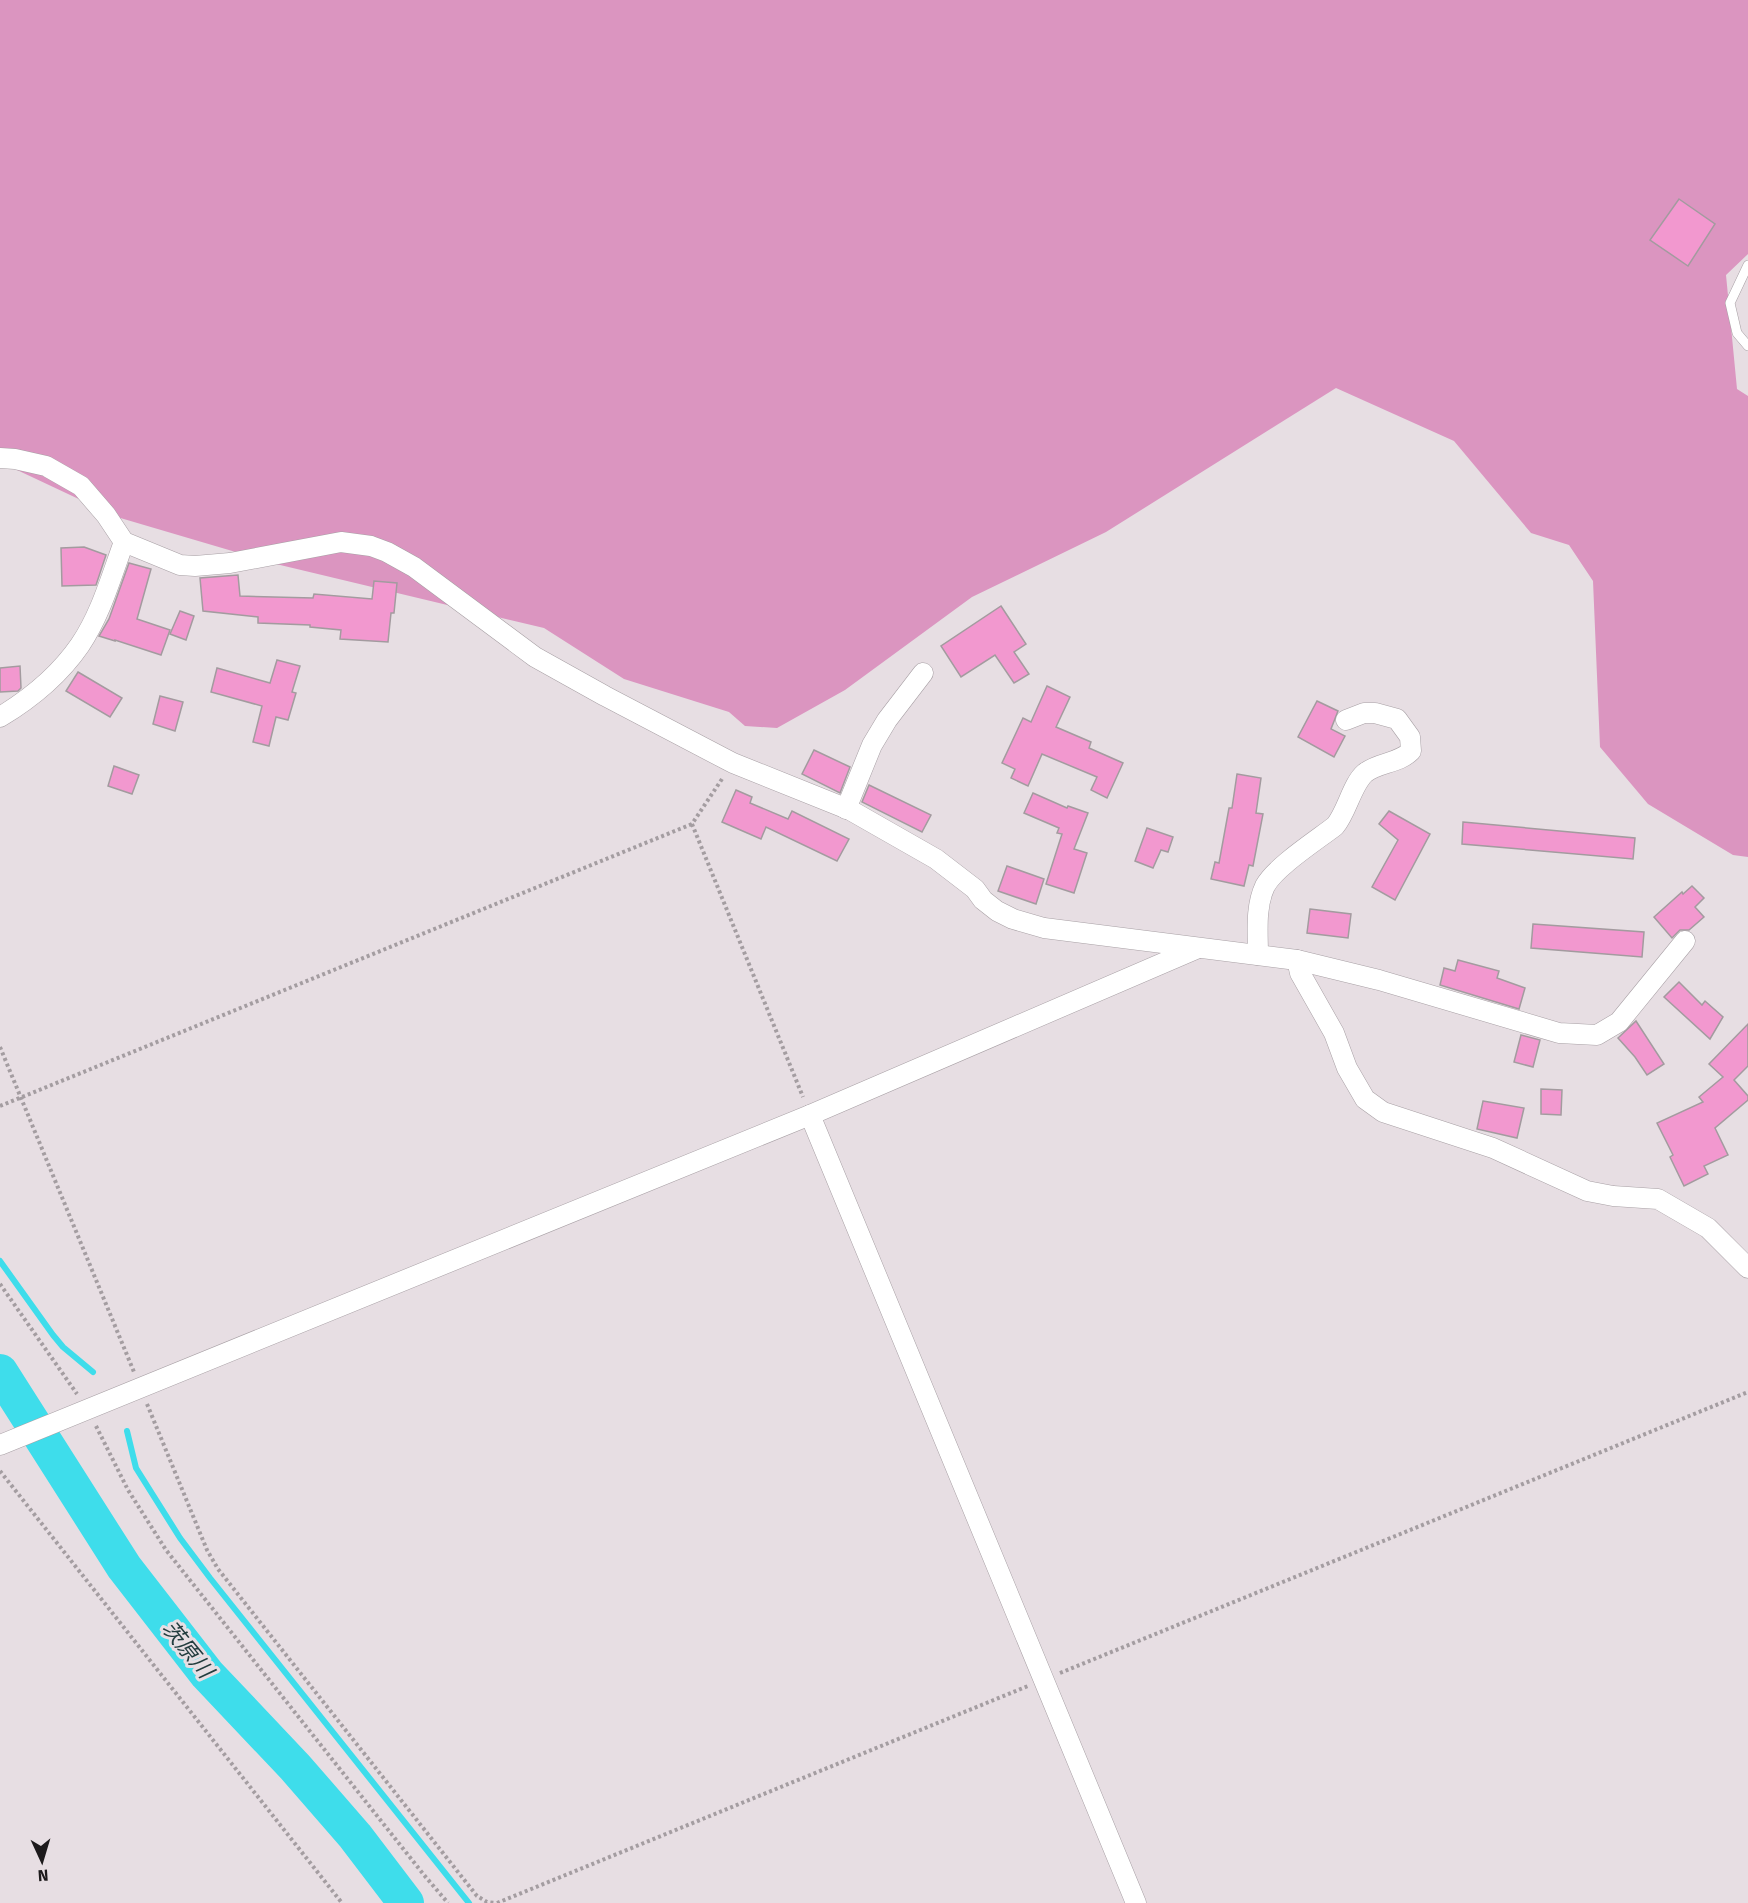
<svg xmlns="http://www.w3.org/2000/svg" width="1748" height="1903" font-family="'Fira Sans','Noto Sans JP',sans-serif">
  <style>
    .green { fill: #db95c0 }
    .lines { fill: none; stroke-linecap: round; stroke-linejoin: round }
    .stream { stroke: #3eddeb; stroke-width: 6 }
    .river { stroke: #3eddeb; stroke-width: 36 }
    .building { fill: #f298cf; stroke: #a39b9f; stroke-width: 1.5 }
    .service-casing { stroke: #a8a0a5; stroke-width: 10 }
    .minor-casing { stroke: #a8a0a5; stroke-width: 21 }
    .path { stroke: #a49da1; stroke-width: 4; stroke-dasharray: 3 3; stroke-linecap: butt }
    .service { stroke: #fff; stroke-width: 9 }
    .minor { stroke: #fff; stroke-width: 20 }
    .labels { text-anchor: middle; stroke-width: 6; stroke-linejoin: round; paint-order: stroke }
    .water-label { font-size: 22px; font-style: italic; fill: #233d3f; stroke: #e7dee3 }
  </style>
  <rect width="100%" height="100%" fill="#e7dee3"/>
  <path class="green" d="M 0,0 L 1748,0 L 1748,254 L 1726,275 L 1737,389 L 1748,396 L 1748,857 L 1733,855 L 1648,804 L 1600,747 L 1593,581 L 1569,545 L 1531,533 L 1454,441 L 1336,388 L 1106,532 L 972,597 L 845,690 L 777,728 L 745,726 L 729,712 L 624,679 L 544,628 L 276,564 L 117,517 L 0,462 Z"/>
  <g class="lines">
    <g class="stream">
      <path d="M 0,1261 L 53,1335 L 63,1347 L 93,1372"/>
      <path d="M 127,1431 L 136,1468 L 180,1538 L 210,1578 L 469,1903"/>
    </g>
    <path class="river" d="M 0,1372 L 124,1567 L 207,1674 L 295,1767 L 355,1836 L 406,1903"/>
  </g>
  <g class="building">
    <path d="M 1679,199 L 1715,224 L 1688,266 L 1650,240 Z"/>
    <path d="M 84,547 L 106,555 L 96,585 L 62,586 L 61,548 Z"/>
    <path d="M 129,563 L 151,569 L 137,619 L 170,630 L 161,655 L 115,640 L 115,641 L 99,636 L 109,619 Z"/>
    <path d="M 238,575 L 240,596 L 313,598 L 314,594 L 372,599 L 374,581 L 397,583 L 394,613 L 391,613 L 388,642 L 340,639 L 341,630 L 310,627 L 310,625 L 258,623 L 258,617 L 203,611 L 200,578 Z"/>
    <path d="M 1001,606 L 1026,644 L 1014,652 L 1029,674 L 1014,683 L 995,655 L 961,677 L 941,646 Z"/>
    <path d="M 180,611 L 194,616 L 186,640 L 170,634 Z"/>
    <path d="M 277,660 L 300,666 L 292,692 L 296,693 L 288,720 L 276,717 L 269,746 L 253,742 L 262,706 L 211,692 L 217,668 L 270,683 Z"/>
    <path d="M 20,666 L 21,688 L 18,691 L 0,692 L 0,668 Z"/>
    <path d="M 78,672 L 122,698 L 110,717 L 66,691 Z"/>
    <path d="M 1047,686 L 1070,697 L 1056,727 L 1091,742 L 1089,748 L 1123,763 L 1107,798 L 1091,790 L 1097,777 L 1042,754 L 1028,786 L 1011,778 L 1015,769 L 1002,763 L 1023,718 L 1031,722 Z"/>
    <path d="M 160,696 L 183,702 L 175,731 L 153,724 Z"/>
    <path d="M 1317,701 L 1338,711 L 1331,729 L 1345,736 L 1334,757 L 1298,737 Z"/>
    <path d="M 814,750 L 850,767 L 840,793 L 802,774 Z"/>
    <path d="M 114,766 L 139,775 L 132,794 L 108,786 Z"/>
    <path d="M 1237,774 L 1261,778 L 1256,813 L 1263,814 L 1253,866 L 1249,865 L 1244,886 L 1211,879 L 1215,862 L 1219,863 L 1229,808 L 1232,808 Z"/>
    <path d="M 869,785 L 931,815 L 922,832 L 862,802 Z"/>
    <path d="M 736,790 L 752,797 L 750,803 L 788,819 L 792,811 L 849,839 L 837,861 L 766,827 L 761,839 L 722,822 Z"/>
    <path d="M 1033,793 L 1067,808 L 1068,806 L 1088,813 L 1074,849 L 1087,853 L 1074,893 L 1046,884 L 1062,834 L 1057,833 L 1059,828 L 1024,813 Z"/>
    <path d="M 1389,811 L 1430,834 L 1395,900 L 1372,887 L 1398,840 L 1379,824 Z"/>
    <path d="M 1463,822 L 1635,838 L 1633,859 L 1462,844 Z"/>
    <path d="M 1147,828 L 1173,837 L 1168,852 L 1161,850 L 1153,868 L 1135,861 Z"/>
    <path d="M 1007,866 L 1044,879 L 1036,904 L 998,891 Z"/>
    <path d="M 1692,886 L 1704,898 L 1695,907 L 1704,917 L 1689,930 L 1680,930 L 1672,938 L 1654,917 L 1682,892 L 1683,894 Z"/>
    <path d="M 1310,909 L 1351,914 L 1348,938 L 1307,933 Z"/>
    <path d="M 1533,924 L 1644,932 L 1642,957 L 1531,948 Z"/>
    <path d="M 1458,960 L 1499,971 L 1497,978 L 1525,988 L 1519,1009 L 1440,985 L 1444,968 L 1455,971 Z"/>
    <path d="M 1679,982 L 1702,1005 L 1705,1001 L 1723,1017 L 1710,1039 L 1664,997 Z"/>
    <path d="M 1636,1021 L 1664,1064 L 1647,1075 L 1635,1057 L 1618,1038 Z"/>
    <path d="M 1748,1024 L 1748,1066 L 1734,1080 L 1748,1096 L 1748,1100 L 1715,1128 L 1728,1155 L 1704,1166 L 1708,1174 L 1684,1186 L 1670,1157 L 1673,1155 L 1657,1123 L 1703,1102 L 1699,1097 L 1723,1077 L 1709,1064 Z"/>
    <path d="M 1521,1035 L 1540,1040 L 1533,1067 L 1514,1062 Z"/>
    <path d="M 1541,1089 L 1562,1090 L 1561,1115 L 1541,1114 Z"/>
    <path d="M 1483,1101 L 1524,1108 L 1517,1138 L 1477,1129 Z"/>
  </g>
  <g class="lines">
    <g class="service-casing">
      <path id="service" d="M 1748,265 L 1730,303 L 1737,333 L 1748,346"/>
    </g>
    <g class="minor-casing">
      <g id="minor">
        <path d="M 0,458 L 15,459 L 46,466 L 81,486 L 106,515 L 124,542 L 180,565 L 195,566 L 230,563 L 341,542 L 371,546 L 387,552 L 414,567 L 535,657 L 605,696 L 733,763 L 850,810 L 936,859 L 975,889 L 983,900 L 997,911 L 1013,919 L 1044,928 L 1297,960 L 1379,980 L 1559,1033 L 1597,1035 L 1619,1022 L 1685,941"/>
        <path d="M 0,717 C 30,699 60,674 80,645 C 101,614 111,577 124,542"/>
        <path d="M 846,809 L 872,745 L 887,720 L 923,673"/>
        <path d="M 1258,955 C 1258,933 1255,907 1265,886 C 1275,867 1317,840 1335,826 C 1347,812 1352,784 1365,773 C 1379,762 1398,764 1411,751 L 1410,737 L 1397,719 L 1375,713 L 1364,713 L 1346,720"/>
        <path d="M 1297,960 L 1300,973 L 1334,1033 L 1347,1068 L 1365,1099 L 1383,1112 L 1493,1148 L 1587,1191 L 1613,1196 L 1658,1199 L 1708,1228 L 1748,1268"/>
        <path d="M 810,1115 L 1136,1903"/>
        <path d="M 0,1445 L 810,1115 L 1198,948"/>
      </g>
    </g>
    <g class="path">
      <path d="M 722,779 L 692,824 L 803,1097"/>
      <path d="M 0,1047 L 134,1372"/>
      <path d="M 0,1106 L 692,824"/>
      <path d="M 0,1284 L 77,1394"/>
      <path d="M 147,1404 L 207,1550 L 218,1569 L 477,1896 L 487,1902 L 495,1903"/>
      <path d="M 96,1426 L 128,1490 L 166,1550 L 424,1875 L 448,1903"/>
      <path d="M 0,1471 L 342,1903"/>
      <path d="M 1060,1673 L 1748,1392"/>
      <path d="M 497,1903 L 1028,1686"/>
    </g>
    <use href="#service" class="service"/>
    <use href="#minor" class="minor"/>
  </g>
  <g class="labels">
    <g class="water-label">
      <text transform="translate(188 1649) rotate(51)" y="8">茨原川</text>
    </g>
  </g>
  <g transform="translate(42 1861) rotate(176)" stroke="#e7dee3" stroke-width="4.5" paint-order="stroke">
  <path d="M0-4.5L10 22L0 15L-10 22Z" fill="#1d1a1c"/>
  <text y="-9" font-size="16" font-weight="bold" text-anchor="middle" fill="#1d1a1c">N</text>
  </g>
</svg>
